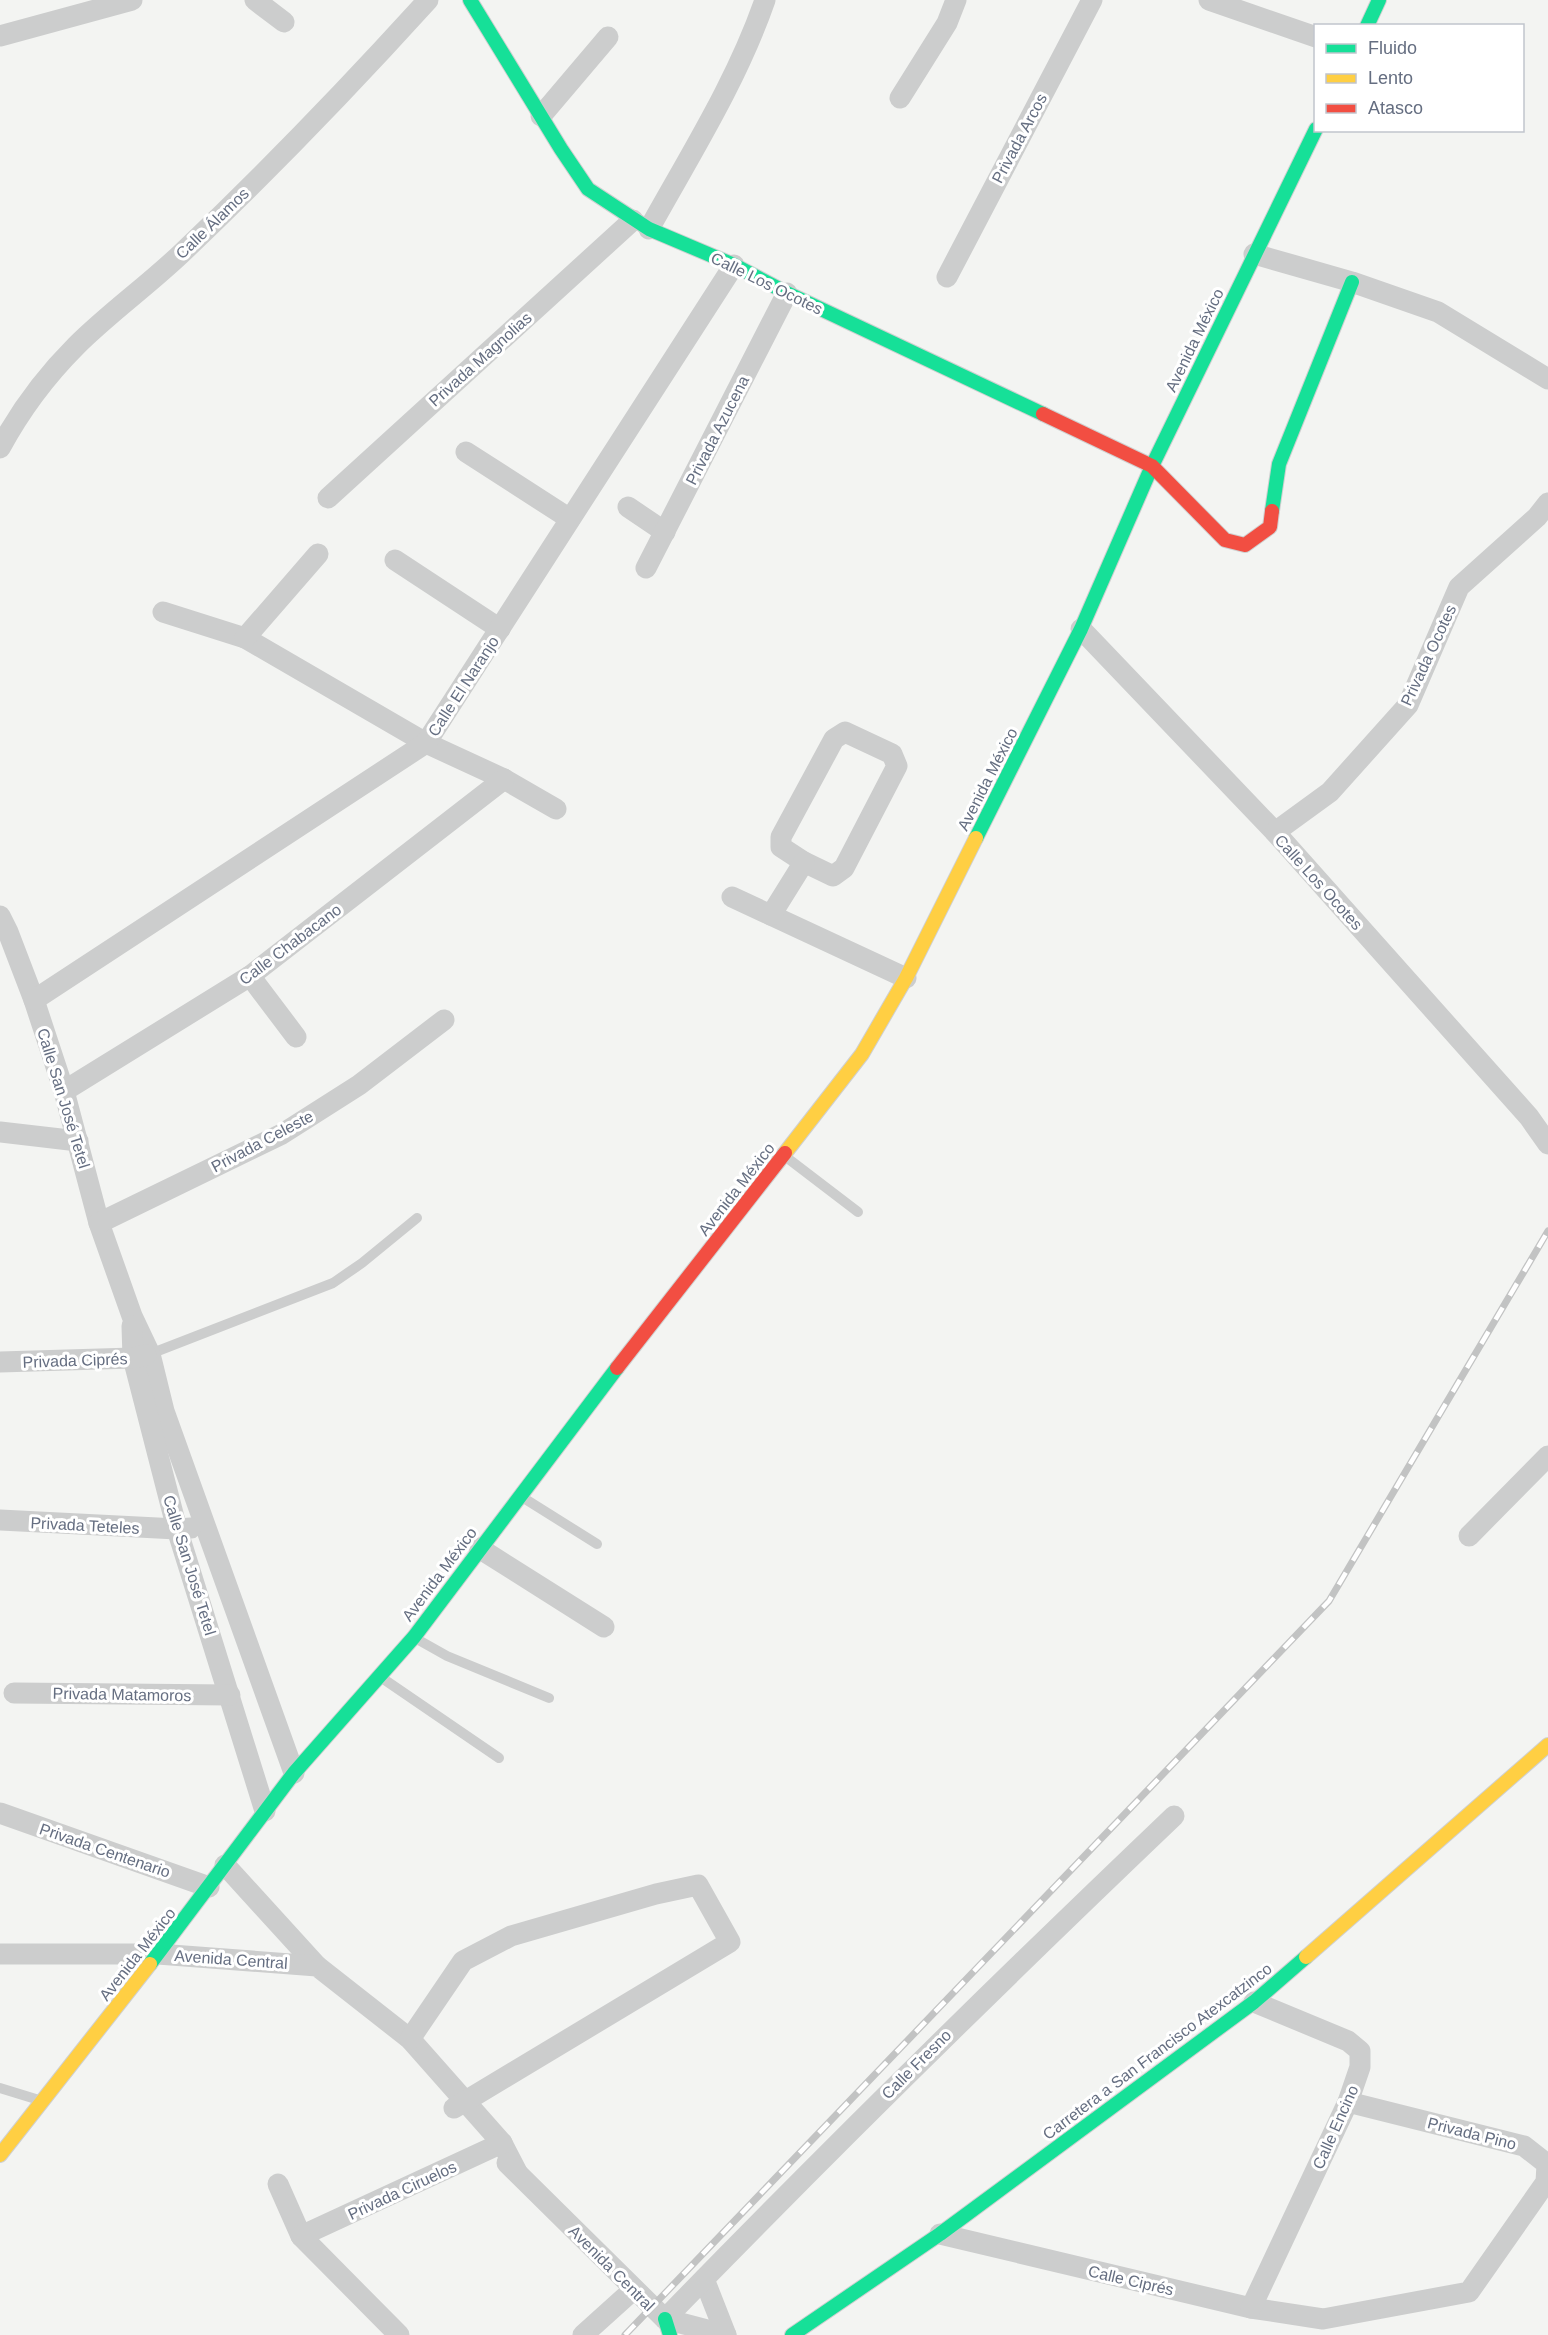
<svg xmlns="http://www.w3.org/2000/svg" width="1548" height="2335" font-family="Arial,sans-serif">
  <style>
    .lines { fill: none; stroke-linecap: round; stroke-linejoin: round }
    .fast-casing { stroke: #cfd0d0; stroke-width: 16 }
    .slow-casing { stroke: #cfd0d0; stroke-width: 16 }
    .jam-casing { stroke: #cfd0d0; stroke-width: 16 }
    .lane { stroke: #cccdcd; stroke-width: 10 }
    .street { stroke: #cccdcd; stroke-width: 21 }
    .fast { stroke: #16e098; stroke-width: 14 }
    .slow { stroke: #ffcf43; stroke-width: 14 }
    .jam { stroke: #f24e42; stroke-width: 14 }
    .rail-casing { stroke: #c2c3c3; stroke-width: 7 }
    .rail { stroke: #fff; stroke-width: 4.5; stroke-dasharray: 14; stroke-linecap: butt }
    .labels { text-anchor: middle; stroke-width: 6; stroke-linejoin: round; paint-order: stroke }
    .street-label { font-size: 16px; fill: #656e81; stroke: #fff }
  </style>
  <rect width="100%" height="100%" fill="#f3f4f2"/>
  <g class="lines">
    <g class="fast-casing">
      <g id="fast">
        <path d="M 470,0 L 561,149 L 588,189 L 649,229 L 734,265 L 787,293 L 1043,414"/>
        <path d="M 1367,26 L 1379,0"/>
        <path d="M 1272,511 L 1279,464 L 1352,282"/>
        <path d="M 976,838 L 1081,629 L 1152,466 L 1316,129"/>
        <path d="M 150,1964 L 294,1773 L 414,1637 L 617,1368"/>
        <path d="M 665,2319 L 670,2335"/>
        <path d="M 792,2335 L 940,2234 L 1254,2002 L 1306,1957"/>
      </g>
    </g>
    <g class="slow-casing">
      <g id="slow">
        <path d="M 785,1153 L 862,1054 L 906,978 L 976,838"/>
        <path d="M 1306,1957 L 1548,1745"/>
        <path d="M 0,2155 L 150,1964"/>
      </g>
    </g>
    <g class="jam-casing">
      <g id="jam">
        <path d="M 1043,414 L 1152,466 L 1225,540 L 1245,545 L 1270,527 L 1272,511"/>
        <path d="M 617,1368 L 785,1153"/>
      </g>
    </g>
    <g class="lane">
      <path d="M 786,1157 L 858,1212"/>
      <path d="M 150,1354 L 333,1283 L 362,1263 L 417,1218"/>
      <path d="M 522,1497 L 597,1544"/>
      <path d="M 415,1638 L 447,1656 L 549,1698"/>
      <path d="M 382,1678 L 499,1758"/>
      <path d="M 0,2088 L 39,2100"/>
    </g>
    <g class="street">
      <path d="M 255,0 L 284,22"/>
      <path d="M 1209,0 L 1316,37"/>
      <path d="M 0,36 L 132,0"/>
      <path d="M 900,98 L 947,23 L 956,0"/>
      <path d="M 541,116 L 608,37"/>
      <path d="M 649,229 C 690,155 737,81 765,0"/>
      <path d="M 1254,254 L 1352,282 L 1438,312 L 1548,379"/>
      <path d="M 947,277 L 1092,0"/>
      <path d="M 0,448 C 20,411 46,376 76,346 C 110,312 150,284 185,250 C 269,170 350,86 428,0"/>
      <path d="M 466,452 L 570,519"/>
      <path d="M 328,498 L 633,220"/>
      <path d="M 628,507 L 665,532"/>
      <path d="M 395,560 L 500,629"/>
      <path d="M 646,568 L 787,293"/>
      <path d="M 163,612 L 245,638 L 426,743 L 504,779 L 556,809"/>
      <path d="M 1081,629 L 1275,832 L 1529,1117 L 1548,1144"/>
      <path d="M 245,638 L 318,554"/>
      <path d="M 845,732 L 892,754 L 897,766 L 844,868 L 833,876 L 804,862 L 781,847 L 781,837 L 834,739 Z"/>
      <path d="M 1275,832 L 1330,792 L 1408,705 L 1459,587 L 1537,517 L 1548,503"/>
      <path d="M 732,897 L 906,978"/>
      <path d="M 771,915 L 804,862"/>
      <path d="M 0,916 L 8,932 L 34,1000 L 64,1091 L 99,1223 L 132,1316 L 150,1354 L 164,1411 L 294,1773"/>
      <path d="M 250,976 L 296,1037"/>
      <path d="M 34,1000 L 426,743 L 734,265"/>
      <path d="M 64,1091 L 250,976 L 504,779"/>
      <path d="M 0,1132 L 78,1141"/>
      <path d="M 99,1223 L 282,1134 L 359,1085 L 444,1020"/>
      <path d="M 132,1326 L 133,1358 L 177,1529 L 265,1811"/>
      <path d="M 0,1362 L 133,1358 L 146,1355"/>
      <path d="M 0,1520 L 177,1529 L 191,1528"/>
      <path d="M 1469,1536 L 1548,1456"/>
      <path d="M 479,1548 L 604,1627"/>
      <path d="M 14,1693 L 230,1695"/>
      <path d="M 0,1813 L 209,1887"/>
      <path d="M 225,1865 L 317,1966"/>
      <path d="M 0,1954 L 158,1954 L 317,1966 L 410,2039 L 502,2143 L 517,2172"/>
      <path d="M 410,2039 L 463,1961 L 511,1936 L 656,1894 L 698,1885 L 730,1942 L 454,2108"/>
      <path d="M 507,2163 L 665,2319 L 726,2335"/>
      <path d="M 278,2184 L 301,2236"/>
      <path d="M 940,2234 L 1251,2308 L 1323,2319 L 1469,2292 L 1546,2182 L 1547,2164 L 1524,2146 L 1348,2102"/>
      <path d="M 704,2279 L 726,2335"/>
      <path d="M 1251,2308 L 1348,2102 L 1360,2067 L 1360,2051 L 1348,2041 L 1254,2002"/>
      <path d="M 665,2319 C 831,2148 1001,1981 1174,1816"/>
      <path d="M 399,2335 L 301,2236 L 502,2143"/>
      <path d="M 583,2335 L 633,2290"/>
    </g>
    <use href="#fast" class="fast"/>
    <use href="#slow" class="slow"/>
    <use href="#jam" class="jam"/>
    <g class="rail-casing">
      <path id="rail" d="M 625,2335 L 1329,1601 L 1548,1231"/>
    </g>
    <use href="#rail" class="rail"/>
  </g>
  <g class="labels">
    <g class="street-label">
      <text transform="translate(1019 138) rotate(-62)" y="6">Privada Arcos</text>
      <text transform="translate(212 223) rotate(-44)" y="6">Calle Álamos</text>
      <text transform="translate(767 283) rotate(26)" y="6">Calle Los Ocotes</text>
      <text transform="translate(1194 340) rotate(-64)" y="6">Avenida México</text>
      <text transform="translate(480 359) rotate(-42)" y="6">Privada Magnolias</text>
      <text transform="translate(717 430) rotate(-63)" y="6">Privada Azucena</text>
      <text transform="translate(1428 655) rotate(-65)" y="6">Privada Ocotes</text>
      <text transform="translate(463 686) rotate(-57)" y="6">Calle El Naranjo</text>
      <text transform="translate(987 779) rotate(-63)" y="6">Avenida México</text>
      <text transform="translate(1319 882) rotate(48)" y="6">Calle Los Ocotes</text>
      <text transform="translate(290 944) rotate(-37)" y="6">Calle Chabacano</text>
      <text transform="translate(64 1098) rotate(73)" y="6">Calle San José Tetel</text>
      <text transform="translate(262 1141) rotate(-28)" y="6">Privada Celeste</text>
      <text transform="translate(736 1189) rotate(-52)" y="6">Avenida México</text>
      <text transform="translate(75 1360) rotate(-2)" y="6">Privada Ciprés</text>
      <text transform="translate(85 1525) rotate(3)" y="6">Privada Teteles</text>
      <text transform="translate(190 1565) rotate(73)" y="6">Calle San José Tetel</text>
      <text transform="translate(439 1574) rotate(-53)" y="6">Avenida México</text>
      <text transform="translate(122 1694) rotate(1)" y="6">Privada Matamoros</text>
      <text transform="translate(105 1850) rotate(19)" y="6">Privada Centenario</text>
      <text transform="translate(137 1954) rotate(-52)" y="6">Avenida México</text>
      <text transform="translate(231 1959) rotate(4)" y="6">Avenida Central</text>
      <text transform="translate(1157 2051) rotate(-37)" y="6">Carretera a San Francisco Atexcatzinco</text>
      <text transform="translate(916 2064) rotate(-45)" y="6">Calle Fresno</text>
      <text transform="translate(1335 2127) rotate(-66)" y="6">Calle Encino</text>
      <text transform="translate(1472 2133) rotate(14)" y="6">Privada Pino</text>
      <text transform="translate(402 2190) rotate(-25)" y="6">Privada Ciruelos</text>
      <text transform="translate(612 2268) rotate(45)" y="6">Avenida Central</text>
      <text transform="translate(1131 2280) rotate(13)" y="6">Calle Ciprés</text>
    </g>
  </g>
  <rect x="1314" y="24" width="210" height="108" fill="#ffffff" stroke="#c1c5cd" stroke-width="1.5"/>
  <rect x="1326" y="44" width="30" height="9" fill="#16e098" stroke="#c1c5cd" stroke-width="1.5"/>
  <text x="1368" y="54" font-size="18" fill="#656e81">Fluido</text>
  <rect x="1326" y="74" width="30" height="9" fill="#ffcf43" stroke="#c1c5cd" stroke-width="1.5"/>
  <text x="1368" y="84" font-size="18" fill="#656e81">Lento</text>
  <rect x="1326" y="104" width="30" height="9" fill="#f24e42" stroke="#c1c5cd" stroke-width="1.5"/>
  <text x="1368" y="114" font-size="18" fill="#656e81">Atasco</text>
</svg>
